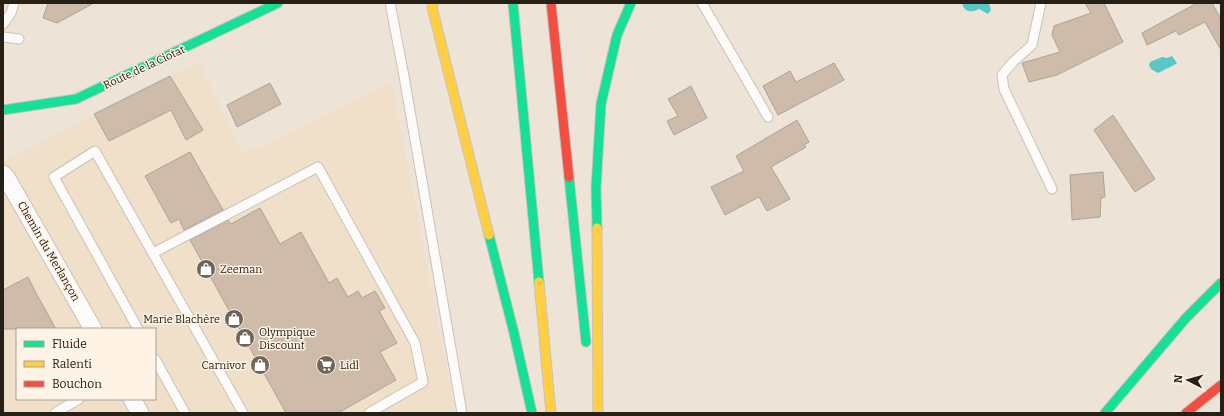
<svg xmlns="http://www.w3.org/2000/svg" width="1224" height="416" font-family="Bitter,serif">
  <style>
    .built { fill: #f0dfc9; fill-rule: evenodd }
    .water { fill: #58c7c6 }
    .building { fill: #cebba9; stroke: #aca49b }
    .lines { fill: none; stroke-linecap: round; stroke-linejoin: round }
    .lane-casing { stroke: #cac2b8; stroke-width: 11 }
    .street-casing { stroke: #cac2b8; stroke-width: 19 }
    .fast-casing { stroke: #cac2b8; stroke-width: 11 }
    .slow-casing { stroke: #cac2b8; stroke-width: 11 }
    .jam-casing { stroke: #cac2b8; stroke-width: 11 }
    .lane { stroke: #fcfbf9; stroke-width: 9 }
    .street { stroke: #fcfbf9; stroke-width: 17 }
    .fast { stroke: #16e098; stroke-width: 9 }
    .slow { stroke: #ffcf43; stroke-width: 9 }
    .jam { stroke: #f24e42; stroke-width: 9 }
    .labels { text-anchor: middle; stroke-width: 3; stroke-linejoin: round; paint-order: stroke }
    .street-label { font-size: 11px; fill: #262017; stroke: #fef3e5 }
    .poi-label { font-size: 11px; fill: #262017; stroke: #fef3e5; text-anchor: start }
  </style>
  <rect width="100%" height="100%" fill="#ede4d7"/>
  <path class="built" d="M 199,62 L 244,154 L 392,82 L 455,413 L 3,413 L 3,162 ZM 17,329 L 155,329 L 155,399 L 17,399 Z"/>
  <g class="water">
    <path d="M 962,3 L 989,3 L 991,10 L 988,14 L 979,9 C 971,13 964,12 962,3 Z"/>
    <path d="M 1172,56 L 1177,63 L 1176,64 L 1158,73 L 1151,69 L 1149,65 L 1150,62 L 1162,57 L 1167,58 Z"/>
  </g>
  <g class="building">
    <path d="M 48,3 L 94,3 L 57,23 L 43,18 Z"/>
    <path d="M 1085,3 L 1104,3 L 1123,42 L 1057,75 L 1029,82 L 1022,63 L 1060,52 L 1052,35 L 1054,26 L 1091,13 Z"/>
    <path d="M 1197,3 L 1212,3 L 1221,19 L 1221,50 L 1205,22 L 1179,35 L 1176,31 L 1147,45 L 1142,33 Z"/>
    <path d="M 834,63 L 844,80 L 778,115 L 763,86 L 790,71 L 796,82 Z"/>
    <path d="M 170,76 L 203,130 L 186,140 L 171,110 L 109,141 L 94,114 Z"/>
    <path d="M 270,83 L 281,104 L 237,127 L 227,105 Z"/>
    <path d="M 691,86 L 707,118 L 674,135 L 667,121 L 678,116 L 668,99 Z"/>
    <path d="M 1113,115 L 1155,179 L 1135,192 L 1094,130 Z"/>
    <path d="M 797,120 L 809,142 L 804,145 L 806,147 L 771,167 L 790,199 L 767,211 L 759,197 L 725,215 L 711,187 L 744,171 L 736,156 Z"/>
    <path d="M 190,152 L 223,210 L 184,230 L 179,219 L 171,223 L 145,176 Z"/>
    <path d="M 1103,172 L 1105,197 L 1101,198 L 1100,217 L 1072,220 L 1070,175 Z"/>
    <path d="M 260,208 L 280,244 L 301,232 L 329,283 L 337,278 L 348,297 L 358,291 L 362,298 L 375,291 L 385,308 L 379,311 L 397,343 L 380,352 L 396,380 L 338,413 L 286,413 L 190,240 L 228,220 L 231,224 Z"/>
    <path d="M 28,277 L 36,293 L 56,329 L 3,329 L 3,290 Z"/>
  </g>
  <g class="lines">
    <g class="lane-casing">
      <g id="lane">
        <path d="M 390,3 L 404,76 L 462,413"/>
        <path d="M 702,3 L 768,117"/>
        <path d="M 1041,3 L 1032,45 L 1013,62 L 1002,75 L 1004,89 L 1052,189"/>
        <path d="M 3,24 L 11,13 L 14,3"/>
        <path d="M 3,37 L 19,39"/>
        <path d="M 153,253 L 318,167 L 415,343 L 423,382 L 369,413"/>
        <path d="M 138,329 L 54,177 L 95,151 L 243,413"/>
        <path d="M 155,359 L 185,413"/>
        <path d="M 55,413 L 79,399"/>
      </g>
    </g>
    <g class="street-casing">
      <g id="street">
        <path d="M 3,174 L 6,177 L 93,329"/>
        <path d="M 132,399 L 140,413"/>
      </g>
    </g>
    <g class="fast-casing">
      <g id="fast">
        <path d="M 513,3 L 539,282"/>
        <path d="M 3,110 L 76,99 L 278,3"/>
        <path d="M 569,177 L 586,342"/>
        <path d="M 597,228 L 596,188 L 601,104 L 617,35 L 631,3"/>
        <path d="M 489,235 L 514,333 L 532,413"/>
        <path d="M 1105,413 L 1186,318 L 1221,283"/>
      </g>
    </g>
    <g class="slow-casing">
      <g id="slow">
        <path d="M 433,3 L 432,7 L 489,235"/>
        <path d="M 597,228 L 598,413"/>
        <path d="M 539,282 L 551,413"/>
      </g>
    </g>
    <g class="jam-casing">
      <g id="jam">
        <path d="M 551,3 L 569,177"/>
        <path d="M 1186,413 L 1221,385"/>
      </g>
    </g>
    <use href="#lane" class="lane"/>
    <use href="#street" class="street"/>
    <use href="#fast" class="fast"/>
    <use href="#slow" class="slow"/>
    <use href="#jam" class="jam"/>
  </g>
  <defs>
    <g id="shop-disc" transform="scale(1)"><circle r="9.5" fill="#6c655a" stroke="#fef3e5"/><path d="M-5-2.5h2.3a2.7 3.5 0 0 1 5.4 0H5L5.5 6h-11ZM-1.5-2.5h3a1.5 2.3 0 0 0-3 0Z" fill="#fff"/></g>
    <g id="supermarket-disc" transform="scale(1)"><circle r="9.5" fill="#6c655a" stroke="#fef3e5"/><path d="M-6-5.5h2.5l.6 2H6L4.5 2H-2.5L-4.4-4H-6ZM-1.5 3.2a1.3 1.3 0 1 0 .1 0ZM3 3.2a1.3 1.3 0 1 0 .1 0Z" fill="#fff"/></g>
  </defs>
  <g fill-rule="evenodd">
    <use href="#shop-disc" x="206" y="269"/>
    <use href="#shop-disc" x="234" y="319"/>
    <use href="#shop-disc" x="245" y="338"/>
    <use href="#shop-disc" x="260" y="365"/>
    <use href="#supermarket-disc" x="326" y="365"/>
  </g>
  <g class="labels">
    <g class="street-label">
      <text transform="translate(144 67) rotate(-25)" y="4">Route de la Ciotat</text>
      <text transform="translate(49 251) rotate(60)" y="4">Chemin du Merlançon</text>
    </g>
    <g class="poi-label">
      <text x="220" y="273">Zeeman</text>
      <text x="220" y="323" text-anchor="end">Marie Blachère</text>
      <text x="259" y="336">Olympique<tspan x="259" dy="13">Discount</tspan></text>
      <text x="246" y="369" text-anchor="end">Carnivor</text>
      <text x="340" y="369">Lidl</text>
    </g>
  </g>
  <rect width="1224" height="416" fill="none" stroke="#262017" stroke-width="8"/>
  <rect x="16" y="328" width="140" height="72" fill="#fef3e5" stroke="#a89f93"/>
  <rect x="24" y="341" width="20" height="6" fill="#16e098" stroke="#a89f93"/>
  <text x="52" y="348" font-size="12" fill="#262017">Fluide</text>
  <rect x="24" y="361" width="20" height="6" fill="#ffcf43" stroke="#a89f93"/>
  <text x="52" y="368" font-size="12" fill="#262017">Ralenti</text>
  <rect x="24" y="381" width="20" height="6" fill="#f24e42" stroke="#a89f93"/>
  <text x="52" y="388" font-size="12" fill="#262017">Bouchon</text>
  <g transform="translate(1188 380) rotate(276)" stroke="#fef3e5" stroke-width="3" paint-order="stroke">
  <path d="M0-3L7 15L0 10L-7 15Z" fill="#262017"/>
  <text y="-6" font-size="11" font-weight="bold" text-anchor="middle" fill="#262017">N</text>
  </g>
</svg>
